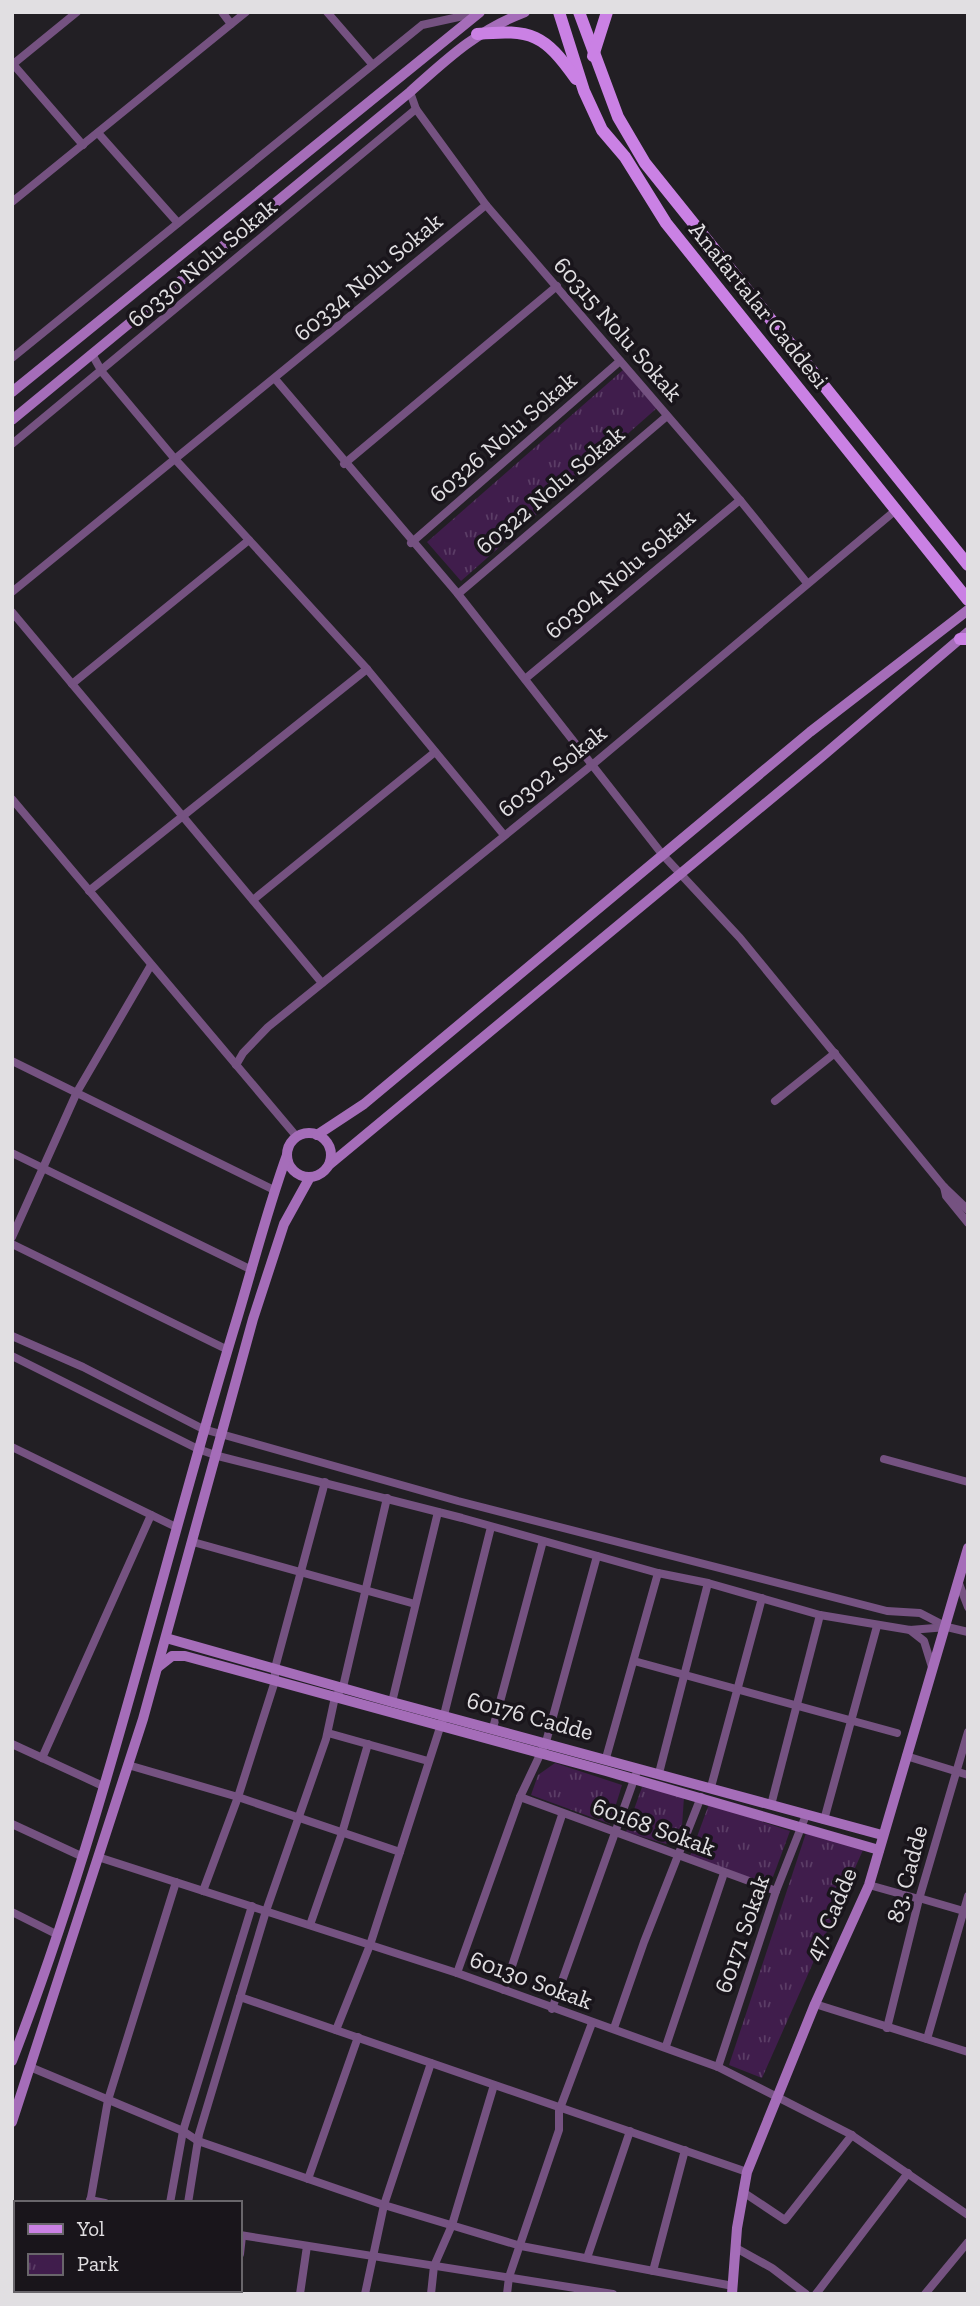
<svg xmlns="http://www.w3.org/2000/svg" width="980" height="2306" font-family="'Zilla Slab',serif">
  <style>
    .park { fill: url(#park-tufts) }
    .lines { fill: none; stroke-linecap: round; stroke-linejoin: round }
    .street { stroke: #755281; stroke-width: 8 }
    .secondary { stroke: #a56db9; stroke-width: 10 }
    .primary { stroke: #ca81e4; stroke-width: 12 }
    .labels { text-anchor: middle; stroke-width: 7; stroke-linejoin: round; paint-order: stroke }
    .street-label { font-size: 24px; fill: #e1dfe2; stroke: #19151b }
  </style>
  <defs>
    <pattern id="park-tufts" width="24" height="20" patternUnits="userSpaceOnUse" patternTransform="scale(1.75)"><rect width="24" height="20" fill="#401d4c"/><path d="M3 7l-1-3M5 7V3M7 7l1-3M15 17l-1-3M17 17v-4M19 17l1-3" fill="none" stroke="#5b3d66"/></pattern>
  </defs>
  <rect width="100%" height="100%" fill="#221f24"/>
  <g class="park">
    <path d="M 623,370 L 657,408 L 461,581 L 427,542 Z"/>
    <path d="M 555,1763 L 622,1785 L 610,1824 L 531,1795 L 538,1775 Z"/>
    <path d="M 642,1787 L 684,1797 L 682,1826 L 666,1844 L 626,1832 Z"/>
    <path d="M 709,1804 L 790,1831 L 770,1885 L 690,1856 Z"/>
    <path d="M 806,1833 L 863,1850 L 762,2078 L 729,2065 Z"/>
  </g>
  <g class="lines">
    <g class="street">
      <path d="M 222,12 L 231,24"/>
      <path d="M 327,12 L 372,64"/>
      <path d="M 12,63 L 83,145"/>
      <path d="M 12,65 L 77,12"/>
      <path d="M 410,92 L 416,109 L 486,205 L 740,500 L 807,583"/>
      <path d="M 98,133 L 178,223"/>
      <path d="M 12,202 L 246,12"/>
      <path d="M 92,354 L 102,372 L 174,458 L 367,669 L 504,835"/>
      <path d="M 12,358 L 422,25 L 477,13"/>
      <path d="M 276,380 L 458,594 L 662,854 L 740,938 L 944,1187 L 968,1210"/>
      <path d="M 12,444 L 416,109"/>
      <path d="M 344,464 L 557,286"/>
      <path d="M 411,543 L 620,361"/>
      <path d="M 12,592 L 486,205"/>
      <path d="M 458,594 L 667,416"/>
      <path d="M 12,612 L 322,983"/>
      <path d="M 525,679 L 740,500"/>
      <path d="M 72,684 L 249,540"/>
      <path d="M 12,799 L 297,1137"/>
      <path d="M 89,891 L 367,669"/>
      <path d="M 253,900 L 435,752"/>
      <path d="M 12,1061 L 274,1190"/>
      <path d="M 236,1065 L 243,1053 L 268,1027 L 592,765 L 896,510"/>
      <path d="M 775,1101 L 835,1053"/>
      <path d="M 12,1153 L 252,1270"/>
      <path d="M 944,1187 L 946,1196 L 968,1223"/>
      <path d="M 12,1237 L 77,1092 L 151,965"/>
      <path d="M 12,1244 L 228,1350"/>
      <path d="M 12,1336 L 83,1367 L 203,1429 L 458,1501 L 887,1611 L 920,1613 L 947,1627 L 968,1632"/>
      <path d="M 12,1356 L 198,1449 L 218,1456 L 462,1518 L 658,1573 L 708,1583 L 820,1615 L 910,1630 L 947,1627"/>
      <path d="M 12,1447 L 176,1527"/>
      <path d="M 884,1459 L 968,1482"/>
      <path d="M 193,1542 L 415,1604"/>
      <path d="M 958,1581 L 968,1607"/>
      <path d="M 910,1630 L 924,1641 L 932,1667"/>
      <path d="M 634,1661 L 897,1733"/>
      <path d="M 392,1702 L 438,1512"/>
      <path d="M 493,1728 L 543,1541"/>
      <path d="M 328,1733 L 428,1761"/>
      <path d="M 12,1744 L 103,1786"/>
      <path d="M 906,1756 L 968,1775"/>
      <path d="M 42,1758 L 151,1515"/>
      <path d="M 606,1758 L 658,1573"/>
      <path d="M 128,1765 L 238,1797 L 400,1852"/>
      <path d="M 659,1773 L 708,1583"/>
      <path d="M 711,1787 L 762,1598"/>
      <path d="M 520,1797 L 776,1891"/>
      <path d="M 771,1805 L 820,1615"/>
      <path d="M 824,1820 L 877,1626"/>
      <path d="M 12,1824 L 81,1856"/>
      <path d="M 98,1857 L 457,1973 L 718,2067 L 850,2134 L 968,2215"/>
      <path d="M 869,1885 L 919,1899"/>
      <path d="M 203,1891 L 238,1797 L 275,1681 L 275,1668 L 325,1482"/>
      <path d="M 919,1898 L 967,1912"/>
      <path d="M 12,1912 L 56,1934"/>
      <path d="M 310,1925 L 342,1833 L 368,1744"/>
      <path d="M 457,1973 L 520,1797 L 546,1742 L 597,1556"/>
      <path d="M 504,1990 L 562,1815"/>
      <path d="M 240,1997 L 747,2172"/>
      <path d="M 815,2004 L 968,2052"/>
      <path d="M 552,2009 L 636,1774"/>
      <path d="M 614,2028 L 644,1942 L 701,1797"/>
      <path d="M 887,2028 L 919,1899 L 968,1732"/>
      <path d="M 336,2030 L 370,1945 L 444,1715 L 491,1527"/>
      <path d="M 927,2039 L 968,1896"/>
      <path d="M 666,2046 L 724,1873"/>
      <path d="M 30,2067 L 183,2131 L 198,2141 L 384,2205 L 521,2246 L 733,2286"/>
      <path d="M 718,2067 L 776,1891 L 806,1815"/>
      <path d="M 308,2179 L 358,2037"/>
      <path d="M 743,2192 L 785,2220 L 852,2135"/>
      <path d="M 90,2200 L 105,2203"/>
      <path d="M 90,2203 L 108,2100 L 176,1882"/>
      <path d="M 170,2203 L 183,2131 L 252,1906"/>
      <path d="M 188,2203 L 199,2134 L 266,1911 L 326,1739 L 335,1697 L 343,1687 L 387,1498"/>
      <path d="M 240,2235 L 613,2294"/>
      <path d="M 736,2248 L 772,2268 L 806,2294"/>
      <path d="M 240,2254 L 242,2236"/>
      <path d="M 587,2258 L 630,2131"/>
      <path d="M 653,2271 L 685,2150"/>
      <path d="M 74,2294 L 75,2290"/>
      <path d="M 153,2294 L 154,2290"/>
      <path d="M 172,2294 L 173,2290"/>
      <path d="M 234,2294 L 235,2290"/>
      <path d="M 300,2294 L 307,2246"/>
      <path d="M 365,2294 L 384,2205 L 431,2063"/>
      <path d="M 431,2294 L 434,2266 L 452,2225 L 494,2085"/>
      <path d="M 507,2294 L 509,2277 L 559,2130 L 559,2111 L 592,2023"/>
      <path d="M 816,2294 L 908,2173"/>
      <path d="M 925,2294 L 968,2242"/>
    </g>
    <g class="secondary">
      <path d="M 12,392 L 480,12"/>
      <path d="M 12,420 L 410,92 C 448,58 476,31 525,12"/>
      <circle cx="309" cy="1155" r="22"/>
      <path d="M 317,1135 L 364,1104 L 810,732 L 968,610"/>
      <path d="M 329,1165 L 825,754 L 968,632"/>
      <path d="M 166,1638 L 392,1702 L 882,1835"/>
      <path d="M 158,1667 L 172,1656 L 185,1656 L 606,1771 L 879,1850"/>
      <path d="M 12,2061 C 105,1821 161,1568 236,1322 C 253,1266 267,1210 287,1155"/>
      <path d="M 12,2122 L 143,1719 L 253,1319 L 284,1224 L 310,1177"/>
      <path d="M 732,2294 L 737,2228 L 747,2172 L 815,2004 L 869,1885 L 968,1548"/>
    </g>
    <g class="primary">
      <path d="M 559,12 L 584,91 L 602,130 L 625,157 L 666,223 L 968,600"/>
      <path d="M 579,12 L 618,117 L 645,163 L 968,565"/>
      <path d="M 477,34 C 532,29 544,34 576,79"/>
      <path d="M 593,56 L 607,12"/>
      <path d="M 960,639 L 968,639"/>
    </g>
  </g>
  <g class="labels">
    <g class="street-label">
      <text transform="translate(202 263) rotate(-40)" y="8">60330 Nolu Sokak</text>
      <text transform="translate(368 277) rotate(-40)" y="8">60334 Nolu Sokak</text>
      <text transform="translate(759 305) rotate(51)" y="8">Anafartalar Caddesi</text>
      <text transform="translate(618 329) rotate(49)" y="8">60315 Nolu Sokak</text>
      <text transform="translate(503 437) rotate(-41)" y="8">60326 Nolu Sokak</text>
      <text transform="translate(550 490) rotate(-40)" y="8">60322 Nolu Sokak</text>
      <text transform="translate(620 574) rotate(-40)" y="8">60304 Nolu Sokak</text>
      <text transform="translate(552 771) rotate(-39)" y="8">60302 Sokak</text>
      <text transform="translate(530 1716) rotate(15)" y="8">60176 Cadde</text>
      <text transform="translate(654 1827) rotate(20)" y="8">60168 Sokak</text>
      <text transform="translate(907 1874) rotate(-75)" y="8">83. Cadde</text>
      <text transform="translate(831 1914) rotate(-67)" y="8">47. Cadde</text>
      <text transform="translate(742 1934) rotate(-71)" y="8">60171 Sokak</text>
      <text transform="translate(531 1980) rotate(20)" y="8">60130 Sokak</text>
    </g>
  </g>
  <rect width="980" height="2306" fill="none" stroke="#e1dfe2" stroke-width="28"/>
  <rect x="14" y="2201" width="228" height="91" fill="#19151b" stroke="#69666b" stroke-width="2"/>
  <rect x="28" y="2224" width="35" height="10" fill="#ca81e4" stroke="#69666b" stroke-width="2"/>
  <text x="77" y="2236" font-size="21" fill="#e1dfe2">Yol</text>
  <rect x="28" y="2254" width="35" height="21" fill="url(#park-tufts)" stroke="#69666b" stroke-width="2"/>
  <text x="77" y="2271" font-size="21" fill="#e1dfe2">Park</text>
</svg>
